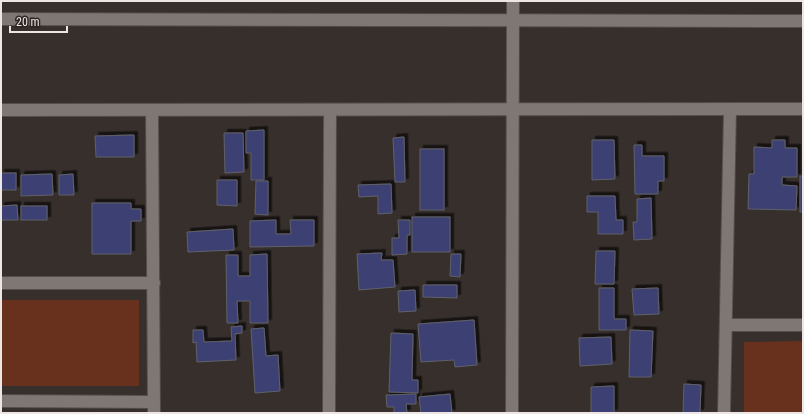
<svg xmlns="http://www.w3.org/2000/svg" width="804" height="414" font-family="'Roboto Condensed',sans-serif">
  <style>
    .green { fill: #67311d }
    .building { fill: #3d4073; stroke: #606169; filter: url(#shadow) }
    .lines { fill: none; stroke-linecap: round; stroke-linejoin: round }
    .minor-casing { stroke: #544d4b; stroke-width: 14 }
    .minor { stroke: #7f7774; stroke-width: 12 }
  </style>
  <defs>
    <filter id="shadow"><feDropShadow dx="3.5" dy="-3.5" stdDeviation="0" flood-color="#0009"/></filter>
  </defs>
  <rect width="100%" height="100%" fill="#362f2c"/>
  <g class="green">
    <rect x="1" y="300" width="138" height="86"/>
    <path d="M 803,341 L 803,413 L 744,413 L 744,342 Z"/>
  </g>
  <g class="building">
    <path d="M 264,130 L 264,180 L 251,180 L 251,153 L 246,153 L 246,131 Z"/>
    <path d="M 224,133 L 243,133 L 244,172 L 225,173 Z"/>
    <path d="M 134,135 L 134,157 L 96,157 L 95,136 Z"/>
    <path d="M 404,137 L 405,182 L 395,182 L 393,138 Z"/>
    <path d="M 592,140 L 614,140 L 615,179 L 592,180 Z"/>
    <path d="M 772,140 L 785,140 L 785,148 L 797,148 L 797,177 L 782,177 L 782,185 L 797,186 L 796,210 L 748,209 L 749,174 L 754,174 L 754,147 L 772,148 Z"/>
    <path d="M 634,145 L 642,145 L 642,156 L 664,156 L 664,181 L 658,181 L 658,194 L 635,194 Z"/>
    <rect x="420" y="149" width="24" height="61"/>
    <rect x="1" y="173" width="15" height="17"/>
    <path d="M 52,174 L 53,195 L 21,196 L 21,175 Z"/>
    <path d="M 73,174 L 74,195 L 59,195 L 59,175 Z"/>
    <rect x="800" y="176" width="3" height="36"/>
    <path d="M 217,180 L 237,180 L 237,206 L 217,205 Z"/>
    <path d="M 256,181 L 268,181 L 268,215 L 255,214 Z"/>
    <path d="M 391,184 L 392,213 L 378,214 L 378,196 L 359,197 L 358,185 Z"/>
    <path d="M 587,196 L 615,196 L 616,220 L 623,220 L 623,234 L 598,234 L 598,212 L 587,212 Z"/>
    <path d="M 651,198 L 652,239 L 634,240 L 633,222 L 637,222 L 637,199 Z"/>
    <path d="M 92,203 L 131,203 L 131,209 L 141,209 L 141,221 L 131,221 L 131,254 L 92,254 Z"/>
    <path d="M 17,205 L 18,220 L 1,220 L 1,206 Z"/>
    <rect x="21" y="206" width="26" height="14"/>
    <rect x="412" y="217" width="38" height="35"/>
    <path d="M 276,220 L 276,234 L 291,234 L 290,220 L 314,220 L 314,246 L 250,247 L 250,221 Z"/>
    <path d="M 398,220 L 410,220 L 410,235 L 407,235 L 407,254 L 392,255 L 392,238 L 399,238 Z"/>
    <path d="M 233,229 L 234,250 L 188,252 L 187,232 Z"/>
    <path d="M 596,251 L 615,251 L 614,284 L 595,284 Z"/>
    <path d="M 382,253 L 381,260 L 393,260 L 395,287 L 359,290 L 357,254 Z"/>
    <path d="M 267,254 L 268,323 L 250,323 L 250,301 L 237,301 L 238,323 L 227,323 L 226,255 L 238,255 L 238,276 L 250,276 L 250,255 Z"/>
    <path d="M 451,254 L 461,254 L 460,277 L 450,276 Z"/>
    <path d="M 423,285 L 457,285 L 457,298 L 423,297 Z"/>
    <path d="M 599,288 L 614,288 L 614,319 L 626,319 L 626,330 L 599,330 Z"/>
    <path d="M 658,288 L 659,314 L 634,315 L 632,289 Z"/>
    <path d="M 415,290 L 416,311 L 399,312 L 398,291 Z"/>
    <path d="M 474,320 L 477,365 L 455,367 L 454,360 L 421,362 L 418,324 Z"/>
    <path d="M 242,326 L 242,333 L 235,334 L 236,360 L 197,362 L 196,342 L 193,343 L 193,330 L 203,330 L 204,342 L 232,341 L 231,327 Z"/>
    <path d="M 264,328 L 266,356 L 278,355 L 280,391 L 255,393 L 251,329 Z"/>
    <path d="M 630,330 L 653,331 L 651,377 L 629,377 Z"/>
    <path d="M 391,333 L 413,334 L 412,380 L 418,380 L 418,393 L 389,392 Z"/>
    <path d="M 611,337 L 612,364 L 580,366 L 579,338 Z"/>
    <path d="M 684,384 L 701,385 L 700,413 L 683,413 Z"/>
    <path d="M 614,386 L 614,413 L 591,413 L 591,387 Z"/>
    <path d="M 416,394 L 416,404 L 406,404 L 407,413 L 394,413 L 394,407 L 387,407 L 386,395 Z"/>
    <path d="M 450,394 L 452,413 L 421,413 L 419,397 Z"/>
  </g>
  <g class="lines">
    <g class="minor-casing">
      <g id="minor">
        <path d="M 1,19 L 803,21"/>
        <path d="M 1,110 L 803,109"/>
        <path d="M 152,110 L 154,413"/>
        <path d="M 1,283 L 154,283"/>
        <path d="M 726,325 L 803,325"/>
        <path d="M 1,401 L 154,402"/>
        <path d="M 329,413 L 330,110"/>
        <path d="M 512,413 L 513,1"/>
        <path d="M 724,413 L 730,109"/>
      </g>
    </g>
    <use href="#minor" class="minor"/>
  </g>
  <rect width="804" height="414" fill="none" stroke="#ece7e5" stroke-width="4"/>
  <path d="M10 26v6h57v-6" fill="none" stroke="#ece7e5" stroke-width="2"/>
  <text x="16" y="26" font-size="12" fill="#ece7e5" stroke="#2c2523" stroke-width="3" paint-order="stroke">20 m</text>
</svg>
